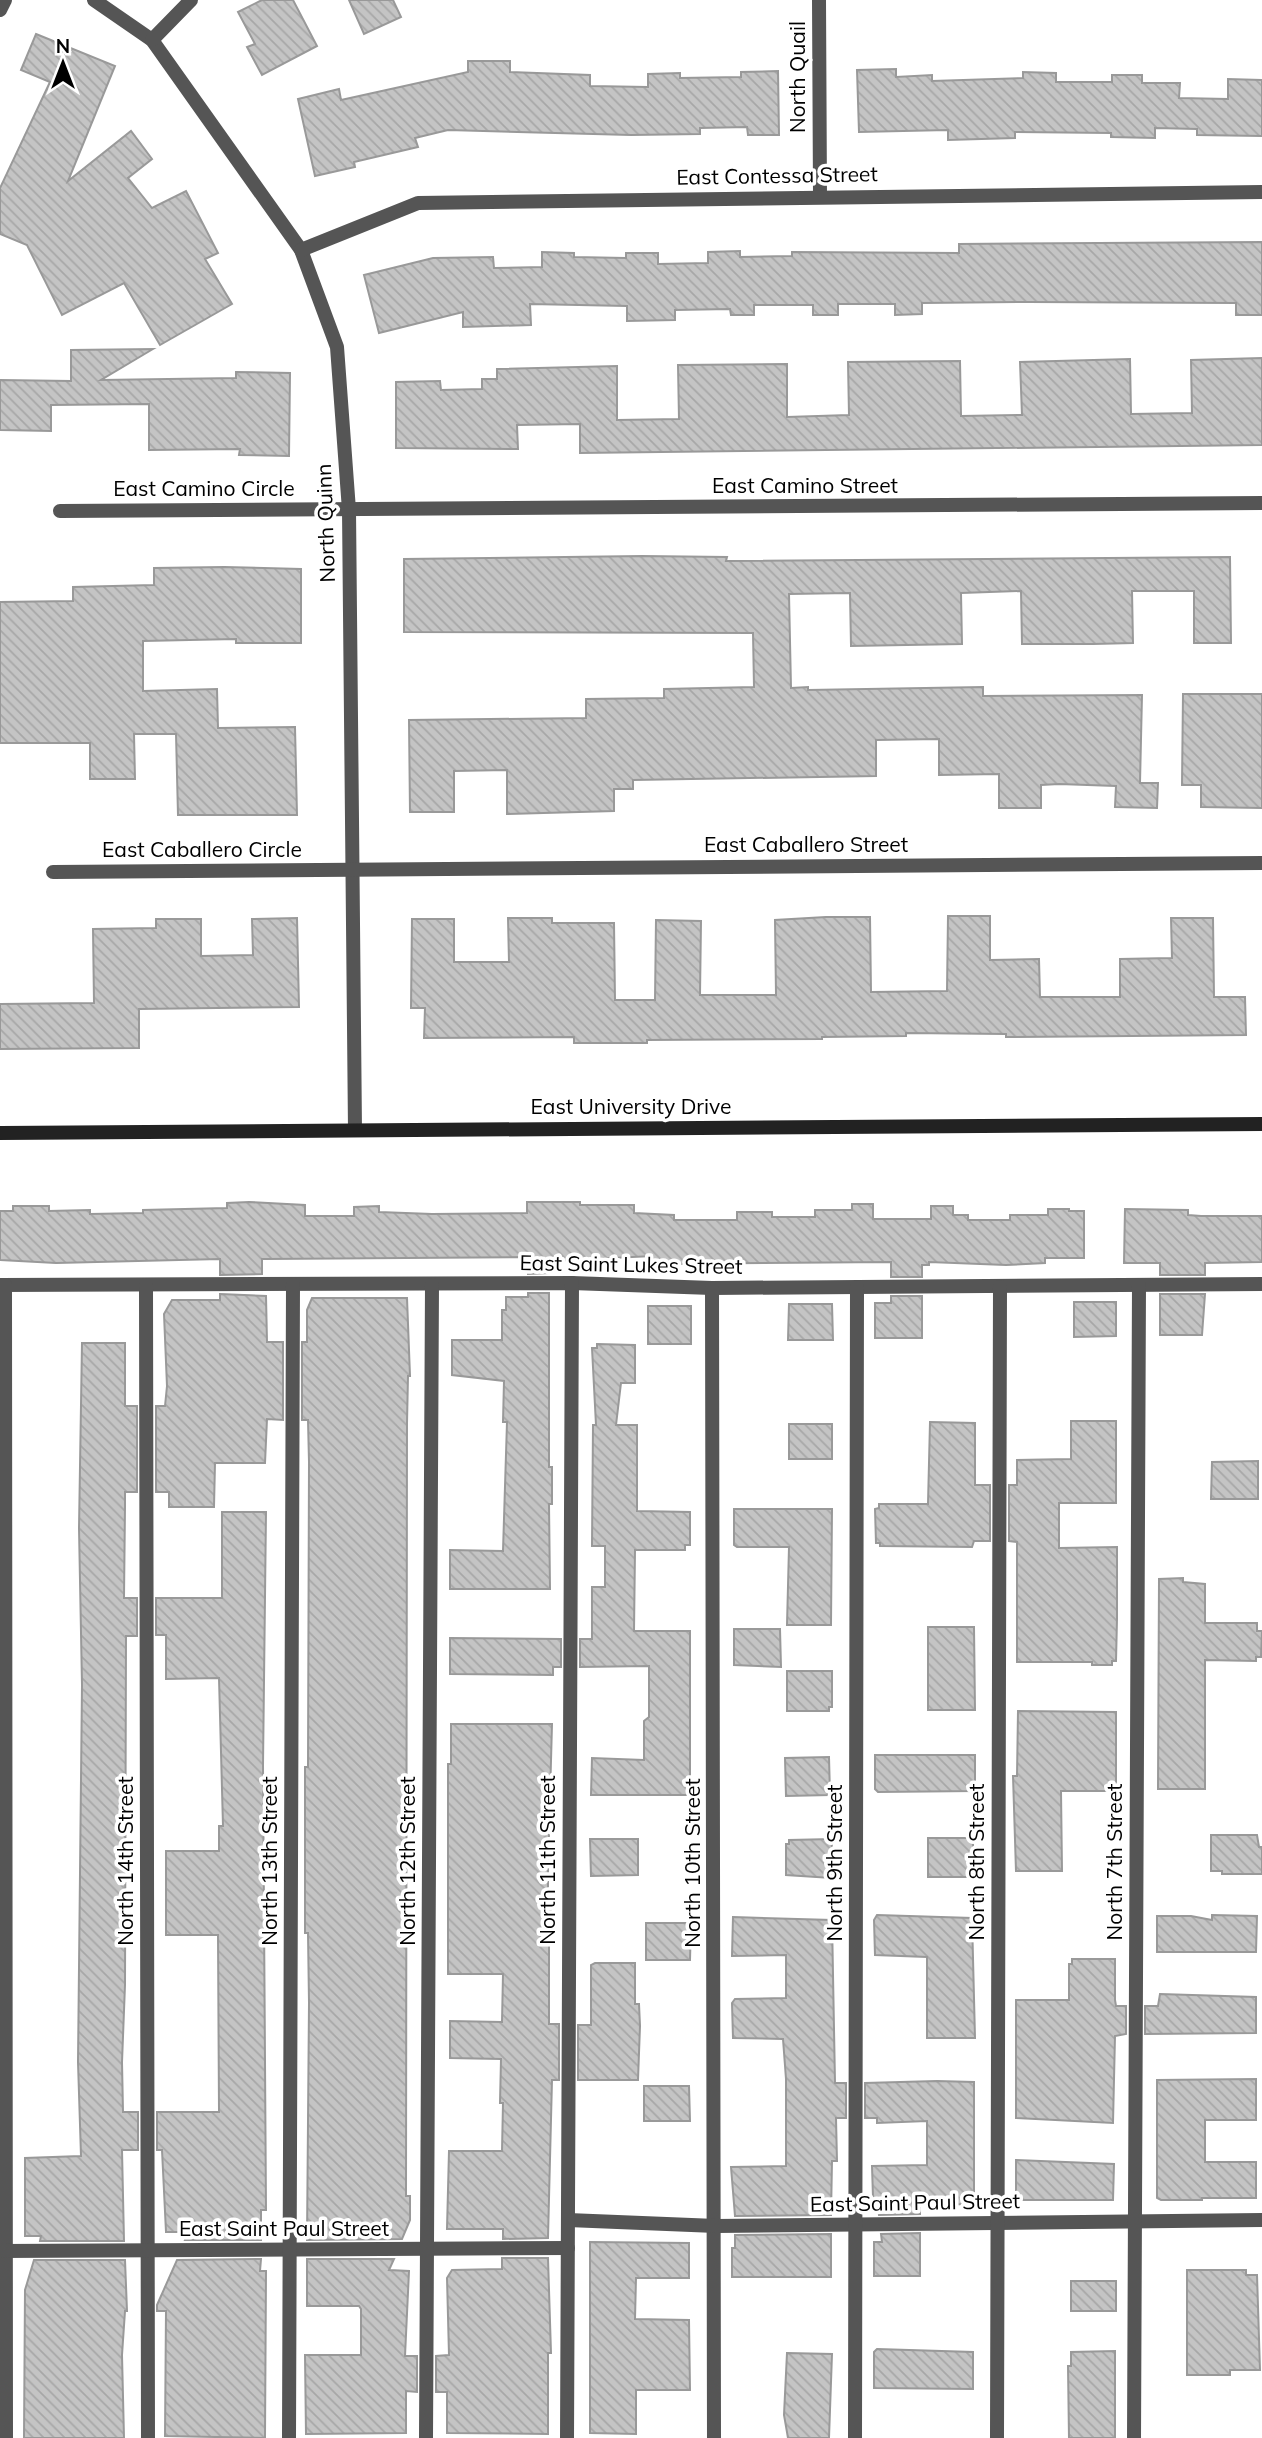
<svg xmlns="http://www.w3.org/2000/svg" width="1262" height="2438" font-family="Mulish,sans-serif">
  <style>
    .building { fill: url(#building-back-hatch); stroke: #999; stroke-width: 2 }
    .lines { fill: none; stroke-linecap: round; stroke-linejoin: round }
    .lane { stroke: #555; stroke-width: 14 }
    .street { stroke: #555; stroke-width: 14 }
    .secondary { stroke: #222; stroke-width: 14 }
    .labels { text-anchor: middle; stroke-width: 7; stroke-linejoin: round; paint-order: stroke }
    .street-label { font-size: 21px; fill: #000; stroke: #fff }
  </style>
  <defs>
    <pattern id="building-back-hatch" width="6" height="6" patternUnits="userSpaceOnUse" patternTransform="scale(1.75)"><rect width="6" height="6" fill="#c4c4c4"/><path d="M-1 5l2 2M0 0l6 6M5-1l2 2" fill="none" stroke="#a7a7a7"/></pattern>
  </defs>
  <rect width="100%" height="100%" fill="#fff"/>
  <g class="building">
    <path d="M 262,0 L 293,0 L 317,46 L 262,75 L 247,47 L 255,44 L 238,12 Z"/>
    <path d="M 349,0 L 393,0 L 401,17 L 364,34 Z"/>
    <path d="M 36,34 L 115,66 L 68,181 L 131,131 L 152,159 L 128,178 L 152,208 L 186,191 L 218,253 L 205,259 L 232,304 L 160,345 L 124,283 L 62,315 L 27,245 L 0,234 L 0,188 L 50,82 L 21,70 Z"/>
    <path d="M 468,61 L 510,61 L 510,72 L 590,75 L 590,86 L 648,87 L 648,74 L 680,73 L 680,78 L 741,77 L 741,72 L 778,71 L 779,135 L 748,135 L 747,127 L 700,128 L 700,134 L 631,135 L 448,130 L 415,138 L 418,147 L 354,162 L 355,167 L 315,176 L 298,99 L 339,89 L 341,100 L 468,72 Z"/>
    <path d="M 896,69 L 896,77 L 932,75 L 932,81 L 1023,78 L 1023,72 L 1056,73 L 1056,82 L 1112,82 L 1112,75 L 1142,75 L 1142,83 L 1180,83 L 1179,98 L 1228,99 L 1228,79 L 1262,80 L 1262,136 L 1197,135 L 1197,129 L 1155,128 L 1155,138 L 1111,137 L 1111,133 L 1015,132 L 1015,138 L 948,140 L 948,130 L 859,132 L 857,70 Z"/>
    <path d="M 1262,242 L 1262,315 L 1236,315 L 1236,303 L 1028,302 L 922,303 L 922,314 L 895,315 L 895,304 L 838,304 L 838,315 L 813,315 L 813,305 L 754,305 L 754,315 L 731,315 L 730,309 L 675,310 L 675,320 L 627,321 L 627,306 L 530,304 L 531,325 L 463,327 L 463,312 L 379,333 L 364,275 L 433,258 L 493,257 L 494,268 L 542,267 L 542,252 L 574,253 L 574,257 L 626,258 L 626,253 L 658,253 L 658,264 L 708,263 L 708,252 L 740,251 L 740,257 L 792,256 L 792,252 L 959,253 L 959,244 Z"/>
    <path d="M 153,349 L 101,380 L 236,378 L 236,372 L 290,373 L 289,456 L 239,455 L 240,449 L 149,450 L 149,404 L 51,405 L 51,431 L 0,430 L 0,380 L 71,381 L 71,350 Z"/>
    <path d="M 1262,358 L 1262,445 L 580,453 L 580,424 L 517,425 L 518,449 L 396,448 L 396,382 L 440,381 L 441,390 L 482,389 L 482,379 L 497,379 L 497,369 L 617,366 L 617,420 L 679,419 L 678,365 L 787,364 L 787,417 L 849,415 L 848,362 L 960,361 L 961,416 L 1022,415 L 1020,362 L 1130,359 L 1131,414 L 1192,413 L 1191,360 Z"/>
    <path d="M 642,556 L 727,557 L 726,561 L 1230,557 L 1231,643 L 1194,643 L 1194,591 L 1132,591 L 1133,643 L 1093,644 L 1022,644 L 1021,591 L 961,593 L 962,644 L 851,646 L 850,593 L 789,594 L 791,688 L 808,687 L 808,690 L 983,687 L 983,696 L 1142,695 L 1140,783 L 1158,783 L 1157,808 L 1115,807 L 1116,786 L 1059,784 L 1041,785 L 1041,808 L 999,808 L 999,774 L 939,775 L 939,739 L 876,740 L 876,776 L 633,780 L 633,789 L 614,789 L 614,811 L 507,814 L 507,770 L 454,771 L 454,812 L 410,812 L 409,720 L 586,718 L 586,699 L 664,698 L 664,689 L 754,687 L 753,633 L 404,632 L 404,559 Z"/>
    <path d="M 224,567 L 301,569 L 301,643 L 236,643 L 236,639 L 143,641 L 143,691 L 217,689 L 218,728 L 295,727 L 297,815 L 178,815 L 176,734 L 134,734 L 135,779 L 90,779 L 90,743 L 0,743 L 0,602 L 73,601 L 73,587 L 154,585 L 154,568 Z"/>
    <path d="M 1183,694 L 1262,694 L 1262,808 L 1201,807 L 1201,785 L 1182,785 Z"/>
    <path d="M 948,916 L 990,916 L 990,960 L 1039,959 L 1040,997 L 1120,997 L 1120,959 L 1172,958 L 1171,918 L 1213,918 L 1214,997 L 1245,997 L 1246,1035 L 1006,1037 L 1006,1034 L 906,1033 L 906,1036 L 822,1037 L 822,1039 L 647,1040 L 647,1043 L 574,1043 L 574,1037 L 424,1038 L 425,1008 L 411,1008 L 412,919 L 454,919 L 454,962 L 509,962 L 508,918 L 552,918 L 552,923 L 614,923 L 615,1000 L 655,1000 L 656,920 L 701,921 L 700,995 L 776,995 L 775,920 L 826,917 L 870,917 L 871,992 L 947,991 Z"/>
    <path d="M 297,918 L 299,1007 L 139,1009 L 139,1048 L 0,1049 L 0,1004 L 94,1003 L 93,929 L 156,928 L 156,919 L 201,919 L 201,956 L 253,955 L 252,919 Z"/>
    <path d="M 249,1202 L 305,1205 L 305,1216 L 354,1216 L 354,1207 L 379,1206 L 379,1212 L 432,1214 L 527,1213 L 527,1202 L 580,1202 L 580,1205 L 634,1205 L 634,1213 L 674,1215 L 674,1220 L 737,1220 L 737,1212 L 772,1212 L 772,1217 L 815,1217 L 815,1210 L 852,1210 L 852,1204 L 873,1204 L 873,1219 L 931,1219 L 931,1206 L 953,1206 L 953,1215 L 968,1215 L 968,1220 L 1010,1220 L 1010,1215 L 1048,1215 L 1048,1209 L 1069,1209 L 1069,1211 L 1084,1211 L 1084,1258 L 1045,1258 L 1045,1263 L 1006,1265 L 929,1262 L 929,1265 L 922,1265 L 922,1277 L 891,1277 L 891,1262 L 653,1264 L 653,1256 L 549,1261 L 549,1273 L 528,1274 L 528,1257 L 266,1259 L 262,1259 L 262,1274 L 220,1275 L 220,1259 L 56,1263 L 0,1260 L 0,1211 L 13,1211 L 13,1206 L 49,1206 L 49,1211 L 90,1210 L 90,1214 L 143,1213 L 143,1210 L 227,1208 L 227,1203 Z"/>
    <path d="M 1125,1209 L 1188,1210 L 1188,1215 L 1201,1216 L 1262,1216 L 1262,1262 L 1205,1263 L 1205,1275 L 1160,1275 L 1160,1263 L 1124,1263 Z"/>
    <path d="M 528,1293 L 549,1293 L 549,1467 L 552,1467 L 552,1504 L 549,1504 L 550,1589 L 450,1589 L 450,1550 L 503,1551 L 507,1422 L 503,1422 L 504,1381 L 452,1375 L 452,1340 L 502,1340 L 502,1310 L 506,1310 L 506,1297 L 528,1297 Z"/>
    <path d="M 220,1294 L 266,1296 L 267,1342 L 283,1342 L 283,1420 L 267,1419 L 265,1463 L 215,1463 L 214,1507 L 169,1507 L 169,1492 L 156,1492 L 156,1406 L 165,1406 L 167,1386 L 164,1314 L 172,1300 L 220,1300 Z"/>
    <path d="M 1160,1294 L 1205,1294 L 1202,1335 L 1160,1335 Z"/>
    <path d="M 891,1296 L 922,1296 L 922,1338 L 875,1338 L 875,1303 L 891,1303 Z"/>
    <path d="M 312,1298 L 407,1298 L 410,1376 L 408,1376 L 407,1423 L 406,2196 L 410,2196 L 410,2220 L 402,2239 L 307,2240 L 309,2003 L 308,1933 L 305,1933 L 305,1767 L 308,1767 L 309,1462 L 308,1420 L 302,1420 L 302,1342 L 307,1342 L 307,1310 Z"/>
    <path d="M 1074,1302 L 1116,1302 L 1116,1336 L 1074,1337 Z"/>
    <path d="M 789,1304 L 832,1304 L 833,1340 L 788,1340 Z"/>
    <rect x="648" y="1306" width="43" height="38"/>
    <path d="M 82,1343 L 125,1343 L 125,1406 L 137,1406 L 137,1492 L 125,1492 L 125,1506 L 124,1598 L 137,1598 L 137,1636 L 126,1636 L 125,1985 L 122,2062 L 123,2112 L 138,2112 L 138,2150 L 122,2150 L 124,2241 L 40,2241 L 41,2236 L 25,2236 L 25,2158 L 81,2156 L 78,2062 L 82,1685 L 79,1528 Z"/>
    <path d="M 597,1344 L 635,1345 L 635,1383 L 621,1383 L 616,1425 L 637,1425 L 637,1511 L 690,1512 L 690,1545 L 685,1545 L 685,1550 L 635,1550 L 634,1631 L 690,1631 L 690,1795 L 591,1795 L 592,1758 L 644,1760 L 644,1721 L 649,1717 L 649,1666 L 580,1667 L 580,1639 L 592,1639 L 592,1587 L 605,1587 L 605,1546 L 592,1546 L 593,1425 L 596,1425 L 592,1348 L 597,1348 Z"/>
    <path d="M 1071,1421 L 1116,1421 L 1116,1503 L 1059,1503 L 1059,1548 L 1117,1547 L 1117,1619 L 1116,1661 L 1112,1661 L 1112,1665 L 1092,1665 L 1092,1662 L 1017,1662 L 1017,1542 L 1009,1541 L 1009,1485 L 1017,1485 L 1017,1460 L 1071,1459 Z"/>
    <path d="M 930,1422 L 975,1423 L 975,1485 L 990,1485 L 990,1541 L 974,1541 L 972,1547 L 880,1546 L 880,1543 L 876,1543 L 875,1509 L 879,1508 L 879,1504 L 928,1504 Z"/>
    <rect x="789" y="1424" width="43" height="35"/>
    <path d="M 1258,1461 L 1258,1499 L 1211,1499 L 1212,1462 Z"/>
    <path d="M 734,1509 L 832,1509 L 831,1625 L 787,1625 L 789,1547 L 737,1547 L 734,1545 Z"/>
    <path d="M 222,1512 L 266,1512 L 263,1765 L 266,2210 L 261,2210 L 261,2240 L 185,2240 L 188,2232 L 166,2232 L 162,2150 L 157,2150 L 157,2112 L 219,2112 L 218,1935 L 166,1935 L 166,1851 L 219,1851 L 219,1826 L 223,1826 L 219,1678 L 166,1679 L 166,1635 L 156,1635 L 156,1598 L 222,1598 Z"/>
    <path d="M 1183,1578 L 1183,1582 L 1205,1584 L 1205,1623 L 1257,1623 L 1257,1631 L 1262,1631 L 1261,1657 L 1256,1657 L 1256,1661 L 1205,1660 L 1205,1789 L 1158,1789 L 1159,1579 Z"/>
    <path d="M 928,1627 L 974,1627 L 975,1710 L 928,1710 Z"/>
    <path d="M 734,1629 L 780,1629 L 781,1667 L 734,1665 Z"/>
    <path d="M 450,1638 L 561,1639 L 561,1667 L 553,1667 L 553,1675 L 450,1674 Z"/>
    <path d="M 787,1671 L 832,1671 L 832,1707 L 829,1707 L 829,1711 L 787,1711 Z"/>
    <path d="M 1018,1711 L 1116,1712 L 1116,1791 L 1061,1791 L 1062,1871 L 1016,1871 L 1013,1776 L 1017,1776 Z"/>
    <path d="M 451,1724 L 552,1724 L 548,1870 L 548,1896 L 552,1896 L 549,1931 L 549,2024 L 559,2024 L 559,2080 L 552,2080 L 548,2238 L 503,2239 L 503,2229 L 447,2229 L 449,2151 L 502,2151 L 503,2103 L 500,2103 L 501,2059 L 450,2058 L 450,2021 L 502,2022 L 503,1974 L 448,1974 L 448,1764 L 451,1764 Z"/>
    <path d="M 875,1755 L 975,1755 L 975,1791 L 878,1792 L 875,1789 Z"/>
    <path d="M 829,1757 L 830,1795 L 786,1796 L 785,1758 Z"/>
    <path d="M 1211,1835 L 1257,1835 L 1259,1847 L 1262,1847 L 1262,1874 L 1222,1874 L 1222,1871 L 1211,1871 Z"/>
    <rect x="928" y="1838" width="45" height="39"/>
    <path d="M 590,1839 L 638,1839 L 638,1875 L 591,1876 Z"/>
    <path d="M 832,1839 L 831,1878 L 786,1875 L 786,1844 L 789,1844 L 789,1840 Z"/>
    <path d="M 877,1915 L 972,1918 L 975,2038 L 927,2038 L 927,1957 L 875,1955 L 874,1920 Z"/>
    <path d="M 1212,1915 L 1257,1916 L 1256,1952 L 1157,1952 L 1157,1916 L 1191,1916 L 1212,1920 Z"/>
    <path d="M 733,1917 L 832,1920 L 835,2083 L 846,2083 L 846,2118 L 836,2118 L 837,2161 L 832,2161 L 831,2215 L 735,2216 L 731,2167 L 786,2166 L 786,2079 L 783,2039 L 733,2038 L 732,2003 L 735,1999 L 786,1998 L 786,1955 L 732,1956 Z"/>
    <path d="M 646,1923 L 691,1923 L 690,1960 L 646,1960 Z"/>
    <path d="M 1072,1959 L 1115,1959 L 1115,2000 L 1116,2006 L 1126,2006 L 1126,2034 L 1115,2036 L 1113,2123 L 1016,2118 L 1016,2000 L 1069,2000 L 1069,1964 L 1072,1964 Z"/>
    <path d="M 595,1963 L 635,1963 L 635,2004 L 639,2004 L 640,2026 L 638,2080 L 578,2080 L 578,2025 L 591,2025 L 591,1965 Z"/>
    <path d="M 1160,1994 L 1256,1997 L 1256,2033 L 1145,2034 L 1145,2006 L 1158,2006 Z"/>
    <path d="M 1256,2079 L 1256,2120 L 1205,2120 L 1205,2162 L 1256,2162 L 1256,2198 L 1202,2198 L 1202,2200 L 1161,2200 L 1157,2198 L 1157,2080 Z"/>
    <path d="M 937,2081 L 974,2082 L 974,2204 L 920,2205 L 920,2214 L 879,2215 L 877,2202 L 873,2197 L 872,2166 L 927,2165 L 927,2121 L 877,2123 L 877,2118 L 865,2118 L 865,2083 Z"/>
    <path d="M 644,2086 L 689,2086 L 690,2121 L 644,2121 Z"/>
    <path d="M 1016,2160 L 1114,2164 L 1113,2200 L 1016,2200 Z"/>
    <path d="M 920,2233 L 920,2276 L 874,2276 L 874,2242 L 882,2242 L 881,2234 Z"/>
    <path d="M 831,2234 L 831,2277 L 732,2277 L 732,2248 L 735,2248 L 735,2235 Z"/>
    <path d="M 590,2242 L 689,2243 L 689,2278 L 636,2278 L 635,2319 L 689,2320 L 690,2390 L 636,2390 L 636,2434 L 590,2433 Z"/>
    <path d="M 502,2258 L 548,2258 L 551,2353 L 548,2353 L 548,2434 L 447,2433 L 447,2392 L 436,2392 L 436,2356 L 449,2355 L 447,2278 L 452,2270 L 502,2269 Z"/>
    <path d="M 261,2259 L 260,2271 L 266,2271 L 265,2438 L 165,2436 L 166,2311 L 157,2311 L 157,2305 L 177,2260 Z"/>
    <path d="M 307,2259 L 394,2259 L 389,2270 L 409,2271 L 405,2356 L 417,2356 L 417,2392 L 406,2391 L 406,2433 L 306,2434 L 305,2355 L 361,2355 L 361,2309 L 359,2306 L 307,2306 Z"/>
    <path d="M 34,2260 L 125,2260 L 127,2311 L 125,2311 L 122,2355 L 124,2438 L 24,2438 L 25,2290 Z"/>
    <path d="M 1187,2270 L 1246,2270 L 1246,2275 L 1257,2275 L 1260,2370 L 1230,2370 L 1230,2375 L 1187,2375 Z"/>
    <rect x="1071" y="2281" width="45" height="30"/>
    <path d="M 877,2349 L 973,2352 L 973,2389 L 874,2388 L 874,2352 Z"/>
    <path d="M 1115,2351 L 1115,2438 L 1069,2438 L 1068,2366 L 1071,2366 L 1071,2352 Z"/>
    <path d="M 787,2353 L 832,2354 L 829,2438 L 788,2438 L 784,2415 Z"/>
  </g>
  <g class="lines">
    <g class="lane">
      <path d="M 0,1285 L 572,1283 L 712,1288 L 1262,1284"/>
      <path d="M 5,1285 L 6,2438"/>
      <path d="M 146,1285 L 148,2438"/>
      <path d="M 712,1288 L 714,2438"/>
      <path d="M 568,2220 L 716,2226 L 1262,2220"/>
      <path d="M 0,2251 L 568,2248"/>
      <path d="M 289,2438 L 293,1285"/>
      <path d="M 426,2438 L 432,1285"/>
      <path d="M 567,2438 L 572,1283"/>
      <path d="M 855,2438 L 857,1287"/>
      <path d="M 997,2438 L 1000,1287"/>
      <path d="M 1134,2438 L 1139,1285"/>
    </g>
    <g class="street">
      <path d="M 94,0 L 152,40 L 301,250 L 337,347 L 349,510 L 355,1130"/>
      <path d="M 819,0 L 820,196"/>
      <path d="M 0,10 L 5,0"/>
      <path d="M 152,40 L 191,0"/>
      <path d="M 301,250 L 418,203 L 1262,192"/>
      <path d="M 60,511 L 1262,503"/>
      <path d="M 53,872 L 1262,863"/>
    </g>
    <path class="secondary" d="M 0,1133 L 1262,1124"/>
  </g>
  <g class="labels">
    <g class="street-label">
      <text transform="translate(798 77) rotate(-90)" y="7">North Quail</text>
      <text transform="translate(777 176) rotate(-1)" y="7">East Contessa Street</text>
      <text x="805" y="493">East Camino Street</text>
      <text x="204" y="496">East Camino Circle</text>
      <text transform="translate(326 523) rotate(-92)" y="7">North Quinn</text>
      <text x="806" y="852">East Caballero Street</text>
      <text x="202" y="857">East Caballero Circle</text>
      <text x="631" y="1114">East University Drive</text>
      <text transform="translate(631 1265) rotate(1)" y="7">East Saint Lukes Street</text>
      <text transform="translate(548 1860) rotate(-90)" y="7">North 11th Street</text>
      <text transform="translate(126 1861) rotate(-90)" y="7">North 14th Street</text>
      <text transform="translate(270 1861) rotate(-90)" y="7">North 13th Street</text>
      <text transform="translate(408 1861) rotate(-90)" y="7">North 12th Street</text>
      <text transform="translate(977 1862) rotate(-90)" y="7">North 8th Street</text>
      <text transform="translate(1115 1862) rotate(-90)" y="7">North 7th Street</text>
      <text transform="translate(693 1863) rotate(-90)" y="7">North 10th Street</text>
      <text transform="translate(835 1863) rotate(-90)" y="7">North 9th Street</text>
      <text transform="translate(915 2203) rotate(-1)" y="7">East Saint Paul Street</text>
      <text x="284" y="2236">East Saint Paul Street</text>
    </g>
  </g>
  <g transform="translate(63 63)" stroke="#ffffff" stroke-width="5" paint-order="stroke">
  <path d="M0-5L12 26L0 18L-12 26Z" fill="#000000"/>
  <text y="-10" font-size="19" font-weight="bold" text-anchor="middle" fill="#000000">N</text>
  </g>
</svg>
